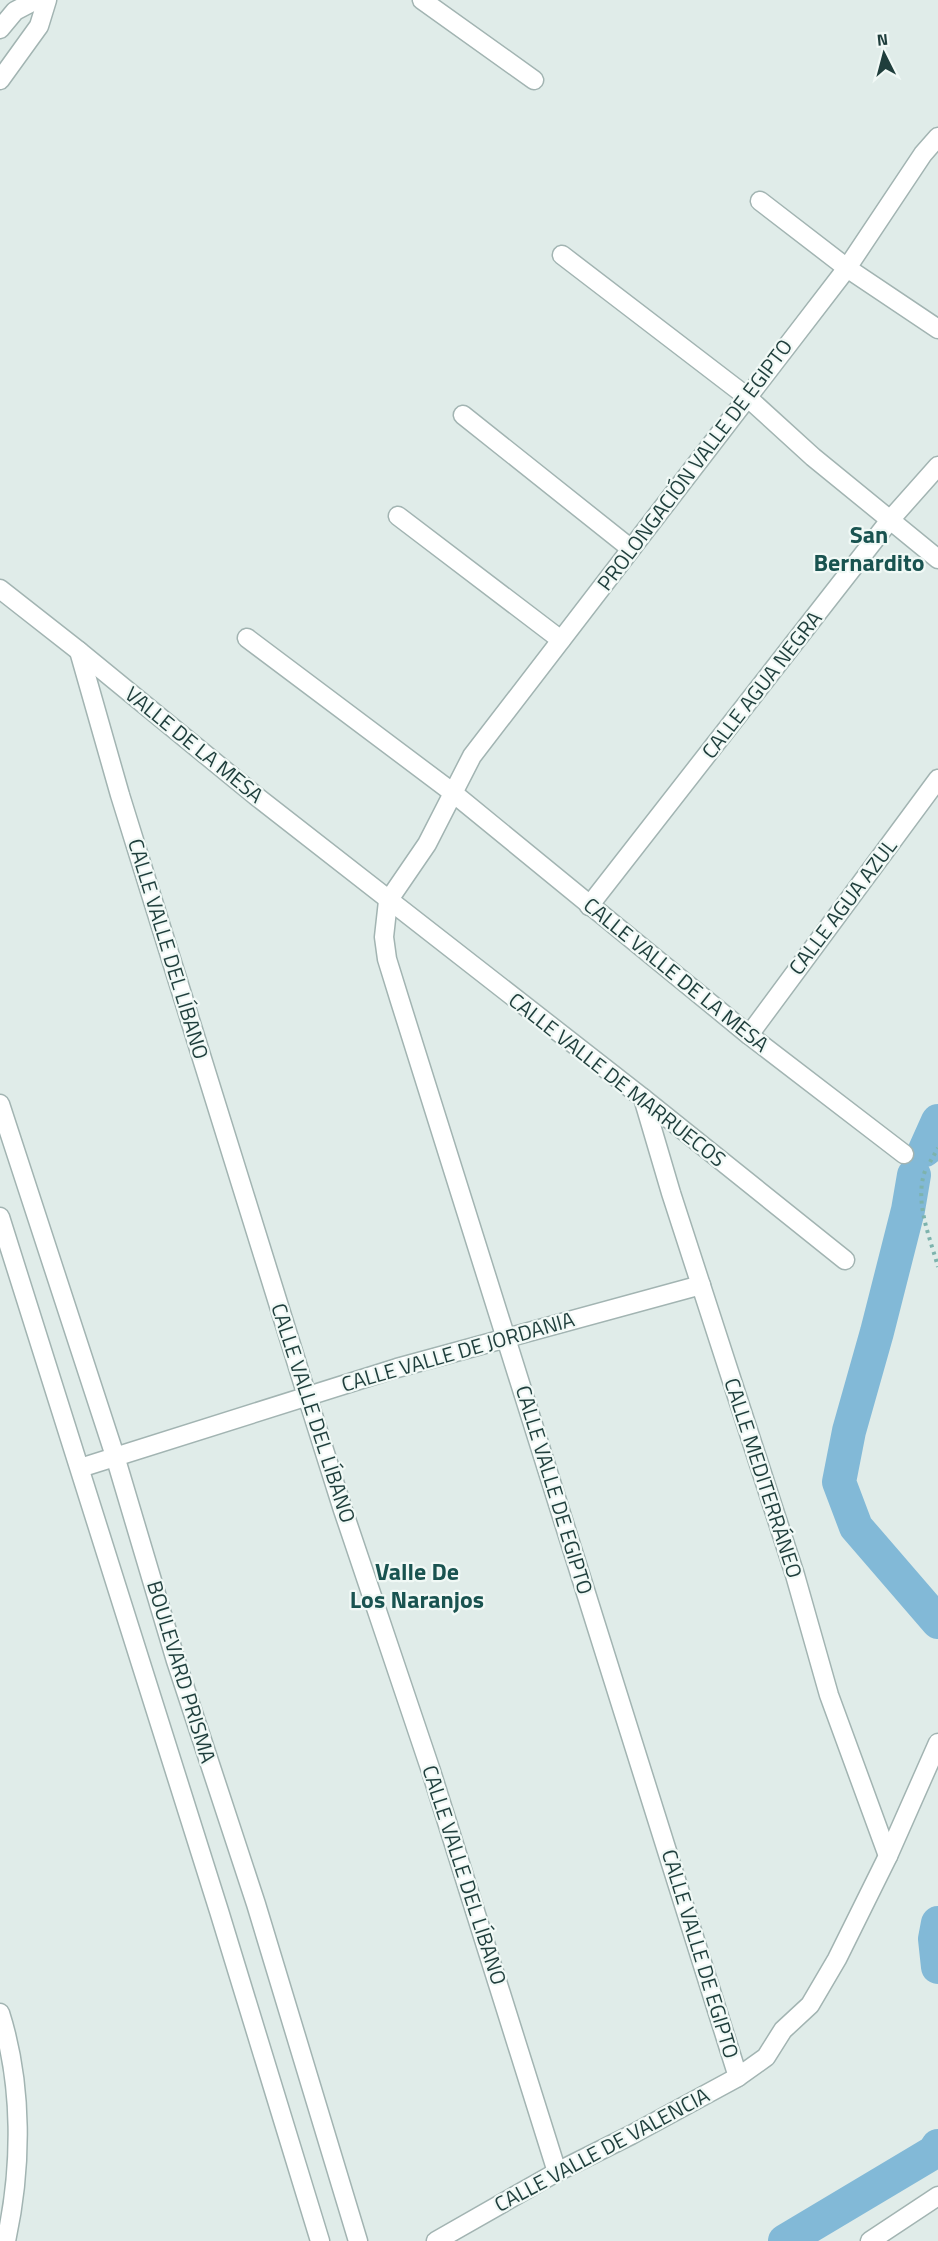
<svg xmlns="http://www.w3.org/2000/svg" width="938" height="2241" font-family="'Titillium Web',sans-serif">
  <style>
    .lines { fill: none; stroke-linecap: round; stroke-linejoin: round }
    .canal { stroke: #82b9d7; stroke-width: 34 }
    .minor-casing { stroke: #a2b4b2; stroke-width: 21 }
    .path { stroke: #7db3ad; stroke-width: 4; stroke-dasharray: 3 4.5; stroke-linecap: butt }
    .minor { stroke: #fff; stroke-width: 18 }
    .labels { text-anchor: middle; stroke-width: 4.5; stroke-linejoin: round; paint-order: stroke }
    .street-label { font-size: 21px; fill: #1f3e3c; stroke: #f1f9f6 }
    .quarter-label { font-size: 24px; font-weight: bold; fill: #195350; stroke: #f1f9f6 }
  </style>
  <rect width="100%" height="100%" fill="#e0ece9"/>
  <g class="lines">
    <g class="canal">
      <path d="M 925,1150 L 938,1121"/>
      <path d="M 914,1175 L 908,1210 L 877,1332 L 849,1431 L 839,1482 L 856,1527 L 938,1622"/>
      <path d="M 938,1923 L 935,1939 L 938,1967"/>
      <path d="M 785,2241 L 934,2152 L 938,2146"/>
    </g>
    <g class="minor-casing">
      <g id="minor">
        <path d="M 422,0 L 534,80"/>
        <path d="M 0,29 L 15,11 L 36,0"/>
        <path d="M 0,80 L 39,26 L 47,0"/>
        <path d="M 760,201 L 847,268 L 938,329"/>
        <path d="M 562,255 L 746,396 L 813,457 L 938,559"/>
        <path d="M 463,415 L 630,548"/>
        <path d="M 398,516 L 561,640"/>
        <path d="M 0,589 L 79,651 L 256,796 L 643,1098 L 845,1260"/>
        <path d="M 247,638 L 452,792 L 749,1035 L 904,1154"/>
        <path d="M 79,651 L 120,795 L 307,1396 L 343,1510 L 431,1771 L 557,2172"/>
        <path d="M 589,906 L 890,520 L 938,466"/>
        <path d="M 749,1035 L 938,779"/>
        <path d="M 643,1098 L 671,1193 L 795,1575 L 829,1695 L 888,1856"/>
        <path d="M 0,1104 L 115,1456 L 176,1661 L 256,1904 L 358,2241"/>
        <path d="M 0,1217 L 219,1911 L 320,2241"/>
        <path d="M 80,1468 L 397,1368 L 701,1285"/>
        <path d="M 0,2013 C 23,2085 22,2168 6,2241"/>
        <path d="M 738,2077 L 400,1001 L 387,959 L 384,937 L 388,901 L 427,844 L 472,756 L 847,268 L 923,154 L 938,137"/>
        <path d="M 436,2241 L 557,2172 L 631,2135 L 738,2077 L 766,2057 L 783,2030 L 810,2005 L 837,1959 L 888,1856 L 938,1743"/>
        <path d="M 870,2241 L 938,2196"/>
      </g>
    </g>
    <g class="path">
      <path d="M 930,1162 L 938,1148"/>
      <path d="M 925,1171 C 914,1202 930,1237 938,1267"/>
    </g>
    <use href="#minor" class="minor"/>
  </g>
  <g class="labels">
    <g class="street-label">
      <text transform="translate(695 465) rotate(-53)" y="7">PROLONGACIÓN VALLE DE EGIPTO</text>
      <text transform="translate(762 685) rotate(-52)" y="7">CALLE AGUA NEGRA</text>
      <text transform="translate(194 745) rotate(39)" y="7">VALLE DE LA MESA</text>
      <text transform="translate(843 907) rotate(-53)" y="7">CALLE AGUA AZUL</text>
      <text transform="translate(168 949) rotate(73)" y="7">CALLE VALLE DEL LÍBANO</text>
      <text transform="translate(676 975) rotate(39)" y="7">CALLE VALLE DE LA MESA</text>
      <text transform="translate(617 1080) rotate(38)" y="7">CALLE VALLE DE MARRUECOS</text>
      <text transform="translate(458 1352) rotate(-16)" y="7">CALLE VALLE DE JORDANIA</text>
      <text transform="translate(313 1413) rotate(72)" y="7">CALLE VALLE DEL LÍBANO</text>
      <text transform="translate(763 1478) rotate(72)" y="7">CALLE MEDITERRÁNEO</text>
      <text transform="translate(554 1490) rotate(73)" y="7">CALLE VALLE DE EGIPTO</text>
      <text transform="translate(181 1672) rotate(73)" y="7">BOULEVARD PRISMA</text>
      <text transform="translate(464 1875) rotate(72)" y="7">CALLE VALLE DEL LÍBANO</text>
      <text transform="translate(700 1954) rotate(73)" y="7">CALLE VALLE DE EGIPTO</text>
      <text transform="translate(602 2150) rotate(-28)" y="7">CALLE VALLE DE VALENCIA</text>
    </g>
    <g class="quarter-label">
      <text x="869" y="543">San<tspan x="869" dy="28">Bernardito</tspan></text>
      <text x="417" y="1580">Valle De<tspan x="417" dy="28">Los Naranjos</tspan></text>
    </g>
  </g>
  <g transform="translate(884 54) rotate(354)" stroke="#f1f9f6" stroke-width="4.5" paint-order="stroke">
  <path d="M0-4.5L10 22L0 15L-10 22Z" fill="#1f3e3c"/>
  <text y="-9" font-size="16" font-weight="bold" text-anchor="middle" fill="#1f3e3c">N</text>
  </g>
</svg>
